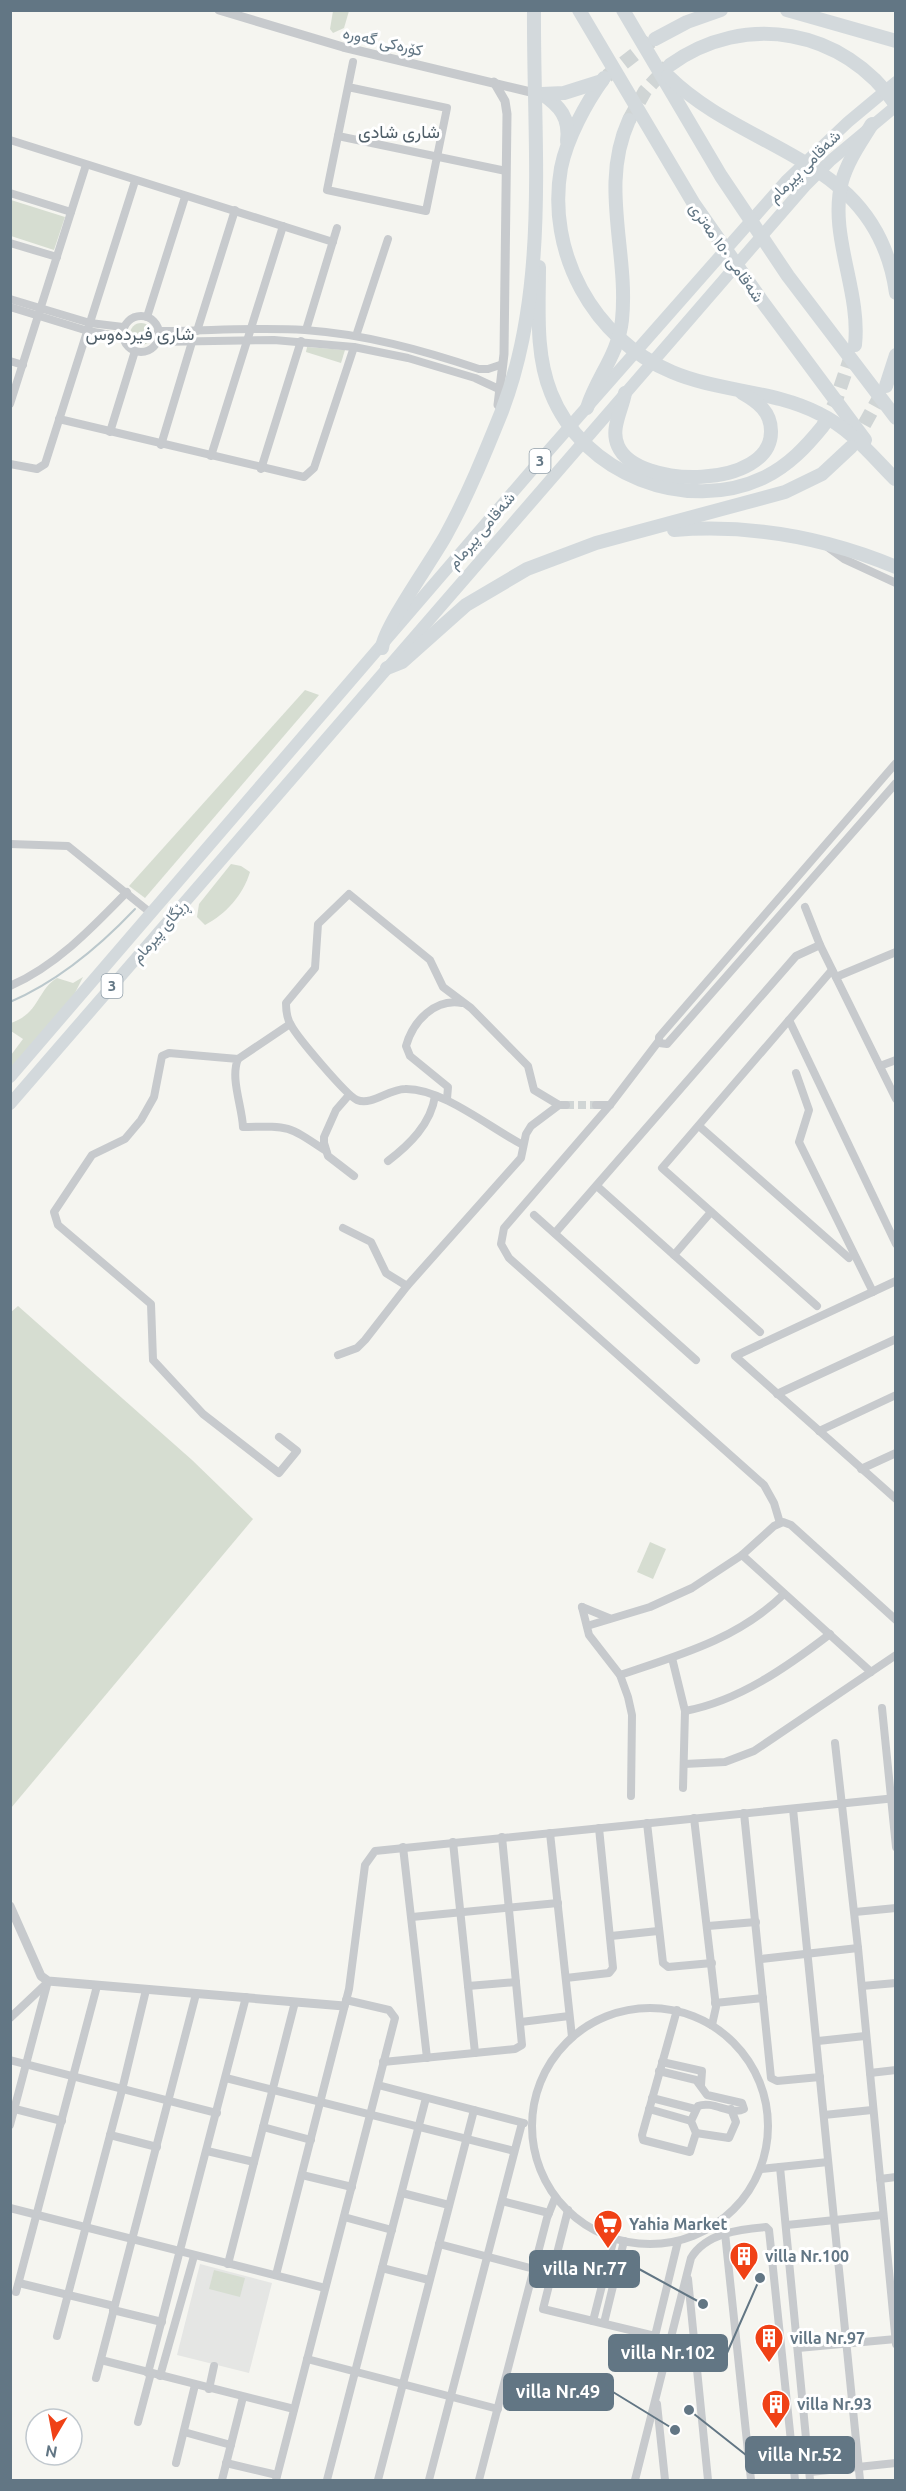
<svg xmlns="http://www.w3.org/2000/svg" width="906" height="2491" font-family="Ubuntu,Vazirmatn,sans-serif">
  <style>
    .built { fill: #e5e6e4 }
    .green { fill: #d6ddd1 }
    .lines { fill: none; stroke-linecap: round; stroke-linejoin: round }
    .stream { stroke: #bbc8cc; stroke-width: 2 }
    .minor-tunnel { stroke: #d0d5d5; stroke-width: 8; stroke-dasharray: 8 4; stroke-linecap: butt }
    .motorway-tunnel { stroke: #d0d5d5; stroke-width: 14; stroke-dasharray: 14 7; stroke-linecap: butt }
    .minor { stroke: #c7cacd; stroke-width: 8 }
    .tertiary { stroke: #c7cacd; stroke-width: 9 }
    .trunk { stroke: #d3d9dc; stroke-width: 12 }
    .motorway { stroke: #d3d9dc; stroke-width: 14 }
    .labels { text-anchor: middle; stroke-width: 6; stroke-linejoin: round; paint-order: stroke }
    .shield { fill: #fff; stroke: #919fa9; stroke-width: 1.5 }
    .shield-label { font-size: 15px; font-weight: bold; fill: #627684 }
    .street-label { font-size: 16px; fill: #627684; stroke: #fff }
    .poi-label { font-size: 16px; font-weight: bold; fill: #627684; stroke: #fff; text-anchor: start }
    .neighbourhood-label { font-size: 18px; fill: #505f69; stroke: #fff }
    .leader { fill: none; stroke: #627684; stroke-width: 2 }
    .callout-dot { fill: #627684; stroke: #fff; stroke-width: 2 }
    .callout { fill: #627684; stroke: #627684; stroke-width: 2 }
    .callout-label { font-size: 18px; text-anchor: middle; font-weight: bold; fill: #fff }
  </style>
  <rect width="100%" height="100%" fill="#f5f5f0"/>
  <path class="built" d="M 200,2264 L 272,2283 L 249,2373 L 177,2355 Z"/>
  <g class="green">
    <path d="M 333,11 L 349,11 L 344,28 L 333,33 L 330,29 Z"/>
    <path d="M 11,200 L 65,217 L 54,250 L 11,236 Z"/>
    <circle cx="141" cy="334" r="11"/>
    <path d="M 307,347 L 345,350 L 341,363 L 306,352 Z"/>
    <path d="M 305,690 L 319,695 L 145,898 L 129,886 Z"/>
    <path d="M 231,864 L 241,866 L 250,872 C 243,895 226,914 205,925 L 197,917 L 199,904 Z"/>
    <path d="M 83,977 L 71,1001 L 11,1068 L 11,1055 L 23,1039 L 11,1031 L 11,1023 C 40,1013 37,990 57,978 L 73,983 Z"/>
    <path d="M 18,1306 L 192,1460 L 253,1519 L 11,1808 L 10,1313 Z"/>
    <path d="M 650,1542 L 666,1549 L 653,1579 L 637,1572 Z"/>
    <path d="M 214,2270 L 245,2278 L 240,2297 L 209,2289 Z"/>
  </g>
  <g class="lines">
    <path class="stream" d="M 10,1002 C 59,981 99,947 135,909"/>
    <path class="minor-tunnel" d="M 566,1105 L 596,1105"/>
    <g class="motorway-tunnel">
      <path d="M 607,76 L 653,40"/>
      <path d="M 629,120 L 645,91 L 668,66"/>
      <path d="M 823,426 L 835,403 L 853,350"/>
      <path d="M 854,443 L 884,389"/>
    </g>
    <g class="minor">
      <path d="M 348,87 L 447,108 L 426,211 L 327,190 L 353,62"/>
      <path d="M 338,136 L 506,171"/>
      <path d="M 10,140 L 333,242"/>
      <path d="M 10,193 L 71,212"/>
      <path d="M 10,243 L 57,257"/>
      <path d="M 10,299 L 90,323 L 123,327"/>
      <path d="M 10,307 L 88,331 L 123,337"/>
      <circle cx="141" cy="334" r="18"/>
      <path d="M 147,317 L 185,197"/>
      <path d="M 306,330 L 337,228"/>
      <path d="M 158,331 C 207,331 256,327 305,330 C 364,334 422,350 479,369 L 488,369 L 503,364"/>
      <path d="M 197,331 L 235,210"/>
      <path d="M 356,336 L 388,239"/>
      <path d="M 157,342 L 274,340 L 354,347 L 408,358 L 475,378 L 501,390"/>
      <path d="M 10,361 L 23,365"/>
      <path d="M 10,404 L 86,165"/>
      <path d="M 59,419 L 304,477 L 314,468 L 354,347"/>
      <path d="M 110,432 L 135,351"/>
      <path d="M 161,445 L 192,342"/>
      <path d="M 211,456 L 283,226"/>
      <path d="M 10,464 L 37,469 L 45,464 L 135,181"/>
      <path d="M 261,469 L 301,341"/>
      <path d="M 826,546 L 844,559 L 896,583"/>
      <path d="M 896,763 L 659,1037 L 659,1043 L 667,1044 L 896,783"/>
      <path d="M 10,844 L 68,846 L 152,914"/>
      <path d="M 805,907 L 820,945 L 896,1099"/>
      <path d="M 836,977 L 896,952"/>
      <path d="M 10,986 C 56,966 93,927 127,892"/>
      <path d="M 789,1020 L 896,1244"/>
      <path d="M 658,1042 L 610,1105 L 504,1228 L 501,1244 L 509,1258 L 764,1485 L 774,1503 L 780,1523"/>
      <path d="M 238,1059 L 290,1024"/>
      <path d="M 880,1066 L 896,1060"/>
      <path d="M 796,1073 L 809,1110 L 799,1142 L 873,1292"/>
      <path d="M 349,1095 L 336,1110 L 324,1137 L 324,1143 L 328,1156 L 354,1176"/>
      <path d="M 447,1099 L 448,1087 L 410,1056 L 406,1046 C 413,1021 435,998 462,1003"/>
      <path d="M 596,1105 L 610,1105"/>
      <path d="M 699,1126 L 849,1258"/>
      <path d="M 523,1145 C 490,1128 442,1088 405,1089 C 389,1089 372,1106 357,1100 C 347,1096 297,1037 291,1025 C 287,1019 286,1010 286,1003 L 315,968 L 318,924 L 349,894 L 430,960 L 443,987 L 471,1008 L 528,1066 L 534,1090 L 559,1105 L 566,1105"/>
      <path d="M 388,1161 C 409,1145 431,1124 435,1096"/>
      <path d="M 598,1187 L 760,1332"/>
      <path d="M 534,1215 L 696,1360"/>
      <path d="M 343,1228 L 371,1242 L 386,1273 L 407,1286"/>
      <path d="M 555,1233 L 796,956 L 820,945"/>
      <path d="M 674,1255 L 711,1212"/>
      <path d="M 896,1281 L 735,1356 L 896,1499"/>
      <path d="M 817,1306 L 662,1168 L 832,970"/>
      <path d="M 338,1355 L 357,1348 L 365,1340 L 407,1286 L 521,1158 L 526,1134 L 531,1126 L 559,1105"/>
      <path d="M 777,1394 L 896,1339"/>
      <path d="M 819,1431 L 896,1395"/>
      <path d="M 279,1437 L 297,1451 L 279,1473 L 203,1414 L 153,1360 L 151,1304 L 58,1225 L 54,1212 L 92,1155 L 125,1139 L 141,1120 L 154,1097 L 162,1056 L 169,1053 L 238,1059 C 230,1078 242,1106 243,1127 C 290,1126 287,1125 326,1151"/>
      <path d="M 861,1469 L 896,1453"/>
      <path d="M 742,1555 L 871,1672"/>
      <path d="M 582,1607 L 589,1635 L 620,1675 L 628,1697 L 632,1715 L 631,1796"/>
      <path d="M 582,1607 L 609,1618"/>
      <path d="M 587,1626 L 650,1607 L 692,1588 L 742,1555 L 774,1526 L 783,1522 L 791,1525 L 896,1620"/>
      <path d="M 672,1658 L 685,1711 L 683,1788"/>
      <path d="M 620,1675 C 680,1655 738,1639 784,1594"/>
      <path d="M 882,1708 L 896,1847"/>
      <path d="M 685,1711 C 739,1701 787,1667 830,1634"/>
      <path d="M 835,1743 L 858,1948 L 896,2344"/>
      <path d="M 684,1764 L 725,1762 L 754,1751 L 896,1655"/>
      <path d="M 793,1809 L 860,2480"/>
      <path d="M 744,1813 L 771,2078 L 777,2081 L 820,2077"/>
      <path d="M 694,1818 L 716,2007 L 712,2025"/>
      <path d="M 647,1823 L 663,1963 L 668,1967 L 712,1963"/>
      <path d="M 550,1833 L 572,2037"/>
      <path d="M 453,1842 L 475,2053"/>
      <path d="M 403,1847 L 427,2058"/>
      <path d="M 855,1912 L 896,1908"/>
      <path d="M 412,1917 L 558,1903"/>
      <path d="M 708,1926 L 756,1922"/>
      <path d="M 611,1936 L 658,1931"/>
      <path d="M 761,1959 L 858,1948"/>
      <path d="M 566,1978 L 609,1973 L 613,1968 L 599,1828"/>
      <path d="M 468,1986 L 516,1982"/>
      <path d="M 862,1986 L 896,1983"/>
      <path d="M 715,2003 L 763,1998"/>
      <circle cx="650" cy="2126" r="118"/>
      <path d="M 10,2018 L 47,1983"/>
      <path d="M 521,2022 L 569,2016"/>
      <path d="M 818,2041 L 865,2036"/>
      <path d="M 10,2060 L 217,2113"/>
      <path d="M 383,2062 L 515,2049 L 522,2045 L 502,1837"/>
      <path d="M 662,2062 L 702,2071 L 701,2085"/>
      <path d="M 659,2071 L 696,2080 L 707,2095 L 742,2103 L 744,2109 C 731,2116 713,2100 698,2106 L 691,2121 L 696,2133 L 690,2152 L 643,2140 L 642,2135 L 677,2010"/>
      <path d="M 870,2073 L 896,2070"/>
      <path d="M 226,2078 L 514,2151"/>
      <path d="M 378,2085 L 524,2123"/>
      <path d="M 652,2098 L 695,2109"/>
      <path d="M 15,2109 L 62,2121"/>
      <path d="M 649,2109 L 691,2121"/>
      <path d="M 824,2115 L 872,2110"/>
      <path d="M 10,2125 L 48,1981"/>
      <path d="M 263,2127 L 311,2140"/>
      <path d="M 696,2133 L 729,2138 L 736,2122 L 731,2109"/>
      <path d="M 110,2135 L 157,2147"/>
      <path d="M 207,2151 L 254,2162"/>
      <path d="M 780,2167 L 810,2480"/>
      <path d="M 761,2169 L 828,2162"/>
      <path d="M 302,2175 L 352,2187"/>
      <path d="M 880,2179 L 896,2177"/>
      <path d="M 402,2193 L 449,2205"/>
      <path d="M 502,2201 L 549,2213"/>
      <path d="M 10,2208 L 325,2288"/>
      <path d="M 568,2210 L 543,2309 L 655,2336 L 678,2241"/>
      <path d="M 344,2217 L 392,2230"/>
      <path d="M 787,2225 L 883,2215"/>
      <path d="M 725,2233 L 751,2480"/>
      <path d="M 439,2244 L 534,2269"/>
      <path d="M 228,2264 L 295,2002"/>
      <path d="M 382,2268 L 429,2280"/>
      <path d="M 276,2275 L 349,1989 L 365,1865 L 375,1851 L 896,1798"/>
      <path d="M 688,2279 L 708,2480"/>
      <path d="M 19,2283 L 114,2306"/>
      <path d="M 16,2292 L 97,1986"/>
      <path d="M 113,2310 L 162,2322"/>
      <path d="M 593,2321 L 614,2238"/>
      <path d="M 604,2323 L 624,2241"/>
      <path d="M 57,2336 L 122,2090 L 146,1990"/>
      <path d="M 798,2348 L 896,2339"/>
      <path d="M 307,2359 L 498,2409"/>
      <path d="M 101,2360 L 294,2409"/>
      <path d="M 148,2373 L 246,1997"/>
      <path d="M 160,2376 L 194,2256"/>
      <path d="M 96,2378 L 196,1994"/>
      <path d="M 209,2389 L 214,2366"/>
      <path d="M 657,2404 L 665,2480"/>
      <path d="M 138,2422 L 151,2373"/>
      <path d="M 184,2432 L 231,2445"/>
      <path d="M 176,2463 L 195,2385"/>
      <path d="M 226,2463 L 277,2475"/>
      <path d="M 810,2472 L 896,2463"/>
      <path d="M 222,2480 L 243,2397"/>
      <path d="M 276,2480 L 395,2018 L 389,2010 L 346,2000"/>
      <path d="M 327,2480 L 426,2098"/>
      <path d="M 378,2480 L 474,2110"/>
      <path d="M 429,2480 L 522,2123"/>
      <path d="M 479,2480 L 547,2218 L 555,2198"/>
      <path d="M 635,2480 L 691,2258 C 706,2233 740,2229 766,2227 L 769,2230 L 795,2480"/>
    </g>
    <g class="tertiary">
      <path d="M 219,10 L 343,47 L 539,94"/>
      <path d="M 494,82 L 505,101 L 507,114 L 504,354 L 498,405"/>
      <path d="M 10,1906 L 41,1976 L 48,1981 L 344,2006"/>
    </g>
    <g class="trunk">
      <path d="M 10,1077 L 550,449 L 787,180 L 848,122 L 896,82"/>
      <path d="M 10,1104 L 805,186 L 830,161 L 896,106"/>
    </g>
    <g class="motorway">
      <path d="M 579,10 L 694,204 L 764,304 L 865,440"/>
      <path d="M 623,10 L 721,176 L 788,276 L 896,418"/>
      <path d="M 787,10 L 896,41"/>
      <path d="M 655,39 L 687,22 L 721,10"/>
      <path d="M 670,65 C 745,11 844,29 896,105"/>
      <path d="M 668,76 C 747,154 877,156 896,293"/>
      <path d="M 604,78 C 586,103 567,138 561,168 C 546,252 593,339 672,372 C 719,392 774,390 820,414 C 851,429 872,456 895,479"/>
      <path d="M 542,94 C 560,106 570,118 567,141"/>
      <path d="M 542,94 L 564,93 L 602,81"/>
      <path d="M 539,267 C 539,309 535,353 551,393 C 583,474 686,515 765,477 C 789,465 806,447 823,426"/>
      <path d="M 855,345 C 861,290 828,235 842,181 C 848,160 861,142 872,124"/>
      <path d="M 886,386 L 896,355"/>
      <path d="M 625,393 C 622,410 610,429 618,446 C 637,490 772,489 771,431 C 771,412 758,402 742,393"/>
      <path d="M 587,408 C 597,376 618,356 622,320 C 629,252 599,186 629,120"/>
      <path d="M 674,530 C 752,524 824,537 896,567"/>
      <path d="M 382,648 C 384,627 433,559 446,535 C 468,495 485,453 502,411 C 550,285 533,142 534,10"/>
      <path d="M 387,668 L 402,662 L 466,605 L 527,569 L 596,543 L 785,492 L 822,474 L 851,447"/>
    </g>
  </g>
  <defs>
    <g id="supermarket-pin" transform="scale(1.5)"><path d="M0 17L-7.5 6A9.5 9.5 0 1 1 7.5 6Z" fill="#f04116" stroke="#fff"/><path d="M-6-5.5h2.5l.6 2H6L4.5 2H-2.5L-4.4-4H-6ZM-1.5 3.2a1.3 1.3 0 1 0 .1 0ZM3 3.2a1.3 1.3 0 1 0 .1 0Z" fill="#fff"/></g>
    <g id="building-pin" transform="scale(1.5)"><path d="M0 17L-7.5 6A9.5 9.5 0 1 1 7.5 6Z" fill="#f04116" stroke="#fff"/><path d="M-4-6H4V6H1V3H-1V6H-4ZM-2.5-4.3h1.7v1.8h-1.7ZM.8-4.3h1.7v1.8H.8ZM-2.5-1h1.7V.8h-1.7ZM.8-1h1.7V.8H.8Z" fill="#fff"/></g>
  </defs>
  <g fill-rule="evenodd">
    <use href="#supermarket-pin" x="608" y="2224"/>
    <use href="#building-pin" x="744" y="2256"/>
    <use href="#building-pin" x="769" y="2338"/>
    <use href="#building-pin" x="776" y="2404"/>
  </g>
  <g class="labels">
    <g class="shield">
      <rect x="529.5" y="449" width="21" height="24" rx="4.5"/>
      <rect x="101.5" y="974" width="21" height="24" rx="4.5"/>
    </g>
    <g class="shield-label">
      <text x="540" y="466">3</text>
      <text x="112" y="991">3</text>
    </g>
    <g class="street-label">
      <text transform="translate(383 41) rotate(13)" y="6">کۆرەکی گەورە</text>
      <text transform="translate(804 166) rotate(-45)" y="6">شەقامی پیرمام</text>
      <text transform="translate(727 252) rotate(55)" y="6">شەقامی ١٥٠ مەتری</text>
      <text transform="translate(481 530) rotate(-50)" y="6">شەقامی پیرمام</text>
      <text transform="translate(159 931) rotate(-50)" y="6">ڕێگای پیرمام</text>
    </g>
    <g class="poi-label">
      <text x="629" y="2230">Yahia Market</text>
      <text x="765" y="2262">villa Nr.100</text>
      <text x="790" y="2344">villa Nr.97</text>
      <text x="797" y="2410">villa Nr.93</text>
    </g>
    <g class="neighbourhood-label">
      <text x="399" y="138">شاری شادی</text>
      <text x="140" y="340">شاری فیردەوس</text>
    </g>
  </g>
  <path class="leader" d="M703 2304L639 2269M760 2278L727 2353M675 2430L613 2392M689 2410L746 2455"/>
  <g class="callout-dot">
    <circle cx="703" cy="2304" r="6"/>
    <circle cx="760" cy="2278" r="6"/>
    <circle cx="675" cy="2430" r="6"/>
    <circle cx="689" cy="2410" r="6"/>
  </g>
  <g class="callout">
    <rect x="530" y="2251" width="109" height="36" rx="6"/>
    <rect x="609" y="2335" width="118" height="36" rx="6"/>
    <rect x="504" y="2374" width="109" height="36" rx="6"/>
    <rect x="746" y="2437" width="108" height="36" rx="6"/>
  </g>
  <g class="callout-label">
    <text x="585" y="2275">villa Nr.77</text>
    <text x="668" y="2359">villa Nr.102</text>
    <text x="558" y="2398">villa Nr.49</text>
    <text x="800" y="2461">villa Nr.52</text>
  </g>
  <rect width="906" height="2491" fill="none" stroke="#627684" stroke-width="24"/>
  <g transform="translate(54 2437) rotate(190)"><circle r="28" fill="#ffffff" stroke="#c0c8ce" stroke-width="1.5"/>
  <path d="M0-4.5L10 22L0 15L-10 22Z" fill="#f04116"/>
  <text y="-9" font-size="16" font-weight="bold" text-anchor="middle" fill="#627684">N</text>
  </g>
</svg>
